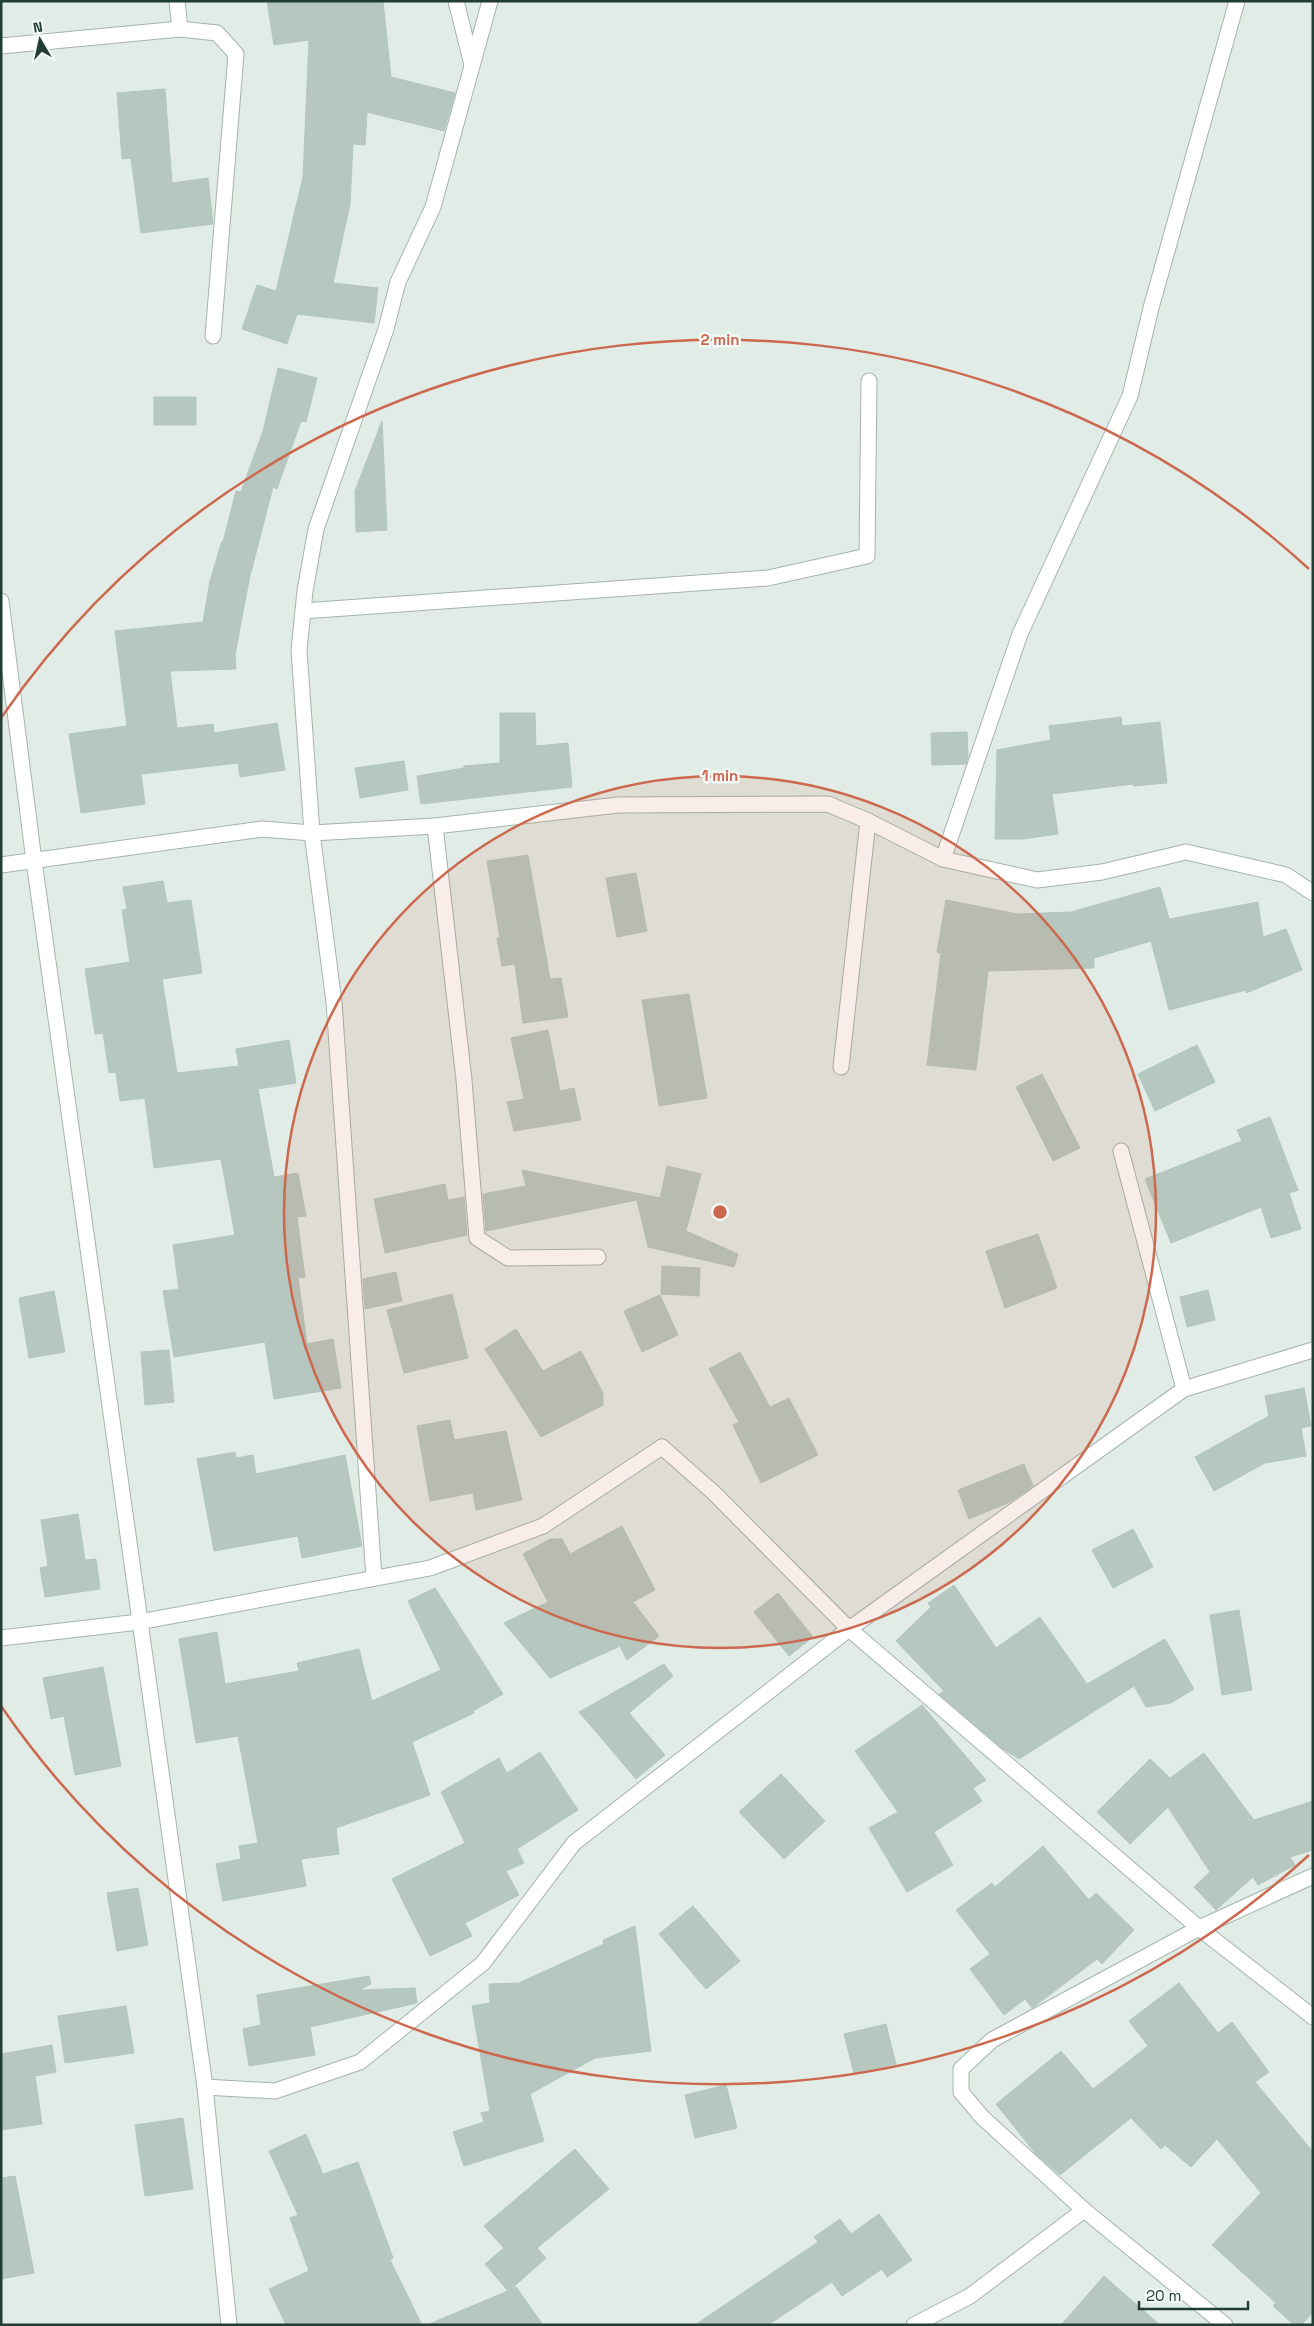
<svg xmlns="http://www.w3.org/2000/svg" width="1314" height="2326" font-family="'Space Grotesk',sans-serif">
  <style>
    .building { fill: #b6c7bf; stroke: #b3c6bd }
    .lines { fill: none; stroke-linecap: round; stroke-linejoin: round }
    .pedestrian-casing { stroke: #a4b4ad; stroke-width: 17 }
    .minor-casing { stroke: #a4b4ad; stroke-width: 17 }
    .pedestrian { stroke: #fff; stroke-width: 15 }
    .minor { stroke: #fff; stroke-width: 15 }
    .ring { fill: none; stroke: #cc684e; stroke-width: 2.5 }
    .centre { fill: #cc684e; stroke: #f2f8f5; stroke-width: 2.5 }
    .ring-label { font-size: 15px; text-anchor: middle; font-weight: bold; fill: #cc684e; stroke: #f2f8f5; stroke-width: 5; stroke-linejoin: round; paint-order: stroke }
  </style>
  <rect width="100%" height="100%" fill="#e1ece6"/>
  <g class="building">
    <path d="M 267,1 L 383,1 L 391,77 L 455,93 L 444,131 L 367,112 L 365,145 L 353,144 L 350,204 L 333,283 L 378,288 L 374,323 L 297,314 L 287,344 L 242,329 L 257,285 L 276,291 L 303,177 L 309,40 L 274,45 Z"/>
    <path d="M 165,89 L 172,183 L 208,178 L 213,224 L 141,233 L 131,158 L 122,159 L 117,93 Z"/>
    <path d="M 278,368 L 317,378 L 306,422 L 301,421 L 277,489 L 273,487 L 249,580 L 235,655 L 236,669 L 170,671 L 177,728 L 213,724 L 214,733 L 277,723 L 285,770 L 240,777 L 238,763 L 141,774 L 145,804 L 81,813 L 69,734 L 127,726 L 115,631 L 203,622 L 210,581 L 222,541 L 223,542 L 236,491 L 241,492 L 263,431 Z"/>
    <rect x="154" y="397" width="42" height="28"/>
    <path d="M 382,421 L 387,530 L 356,532 L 355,491 Z"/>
    <path d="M 500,713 L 535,713 L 536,746 L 568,743 L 572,787 L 421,804 L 417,776 L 464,768 L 464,766 L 500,763 Z"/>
    <path d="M 1121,717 L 1122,726 L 1160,722 L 1167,783 L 1133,786 L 1133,784 L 1052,794 L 1058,834 L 1022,839 L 995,839 L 997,750 L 1051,740 L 1049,726 Z"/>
    <path d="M 967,732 L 968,756 L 966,764 L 932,765 L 931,733 Z"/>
    <path d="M 404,761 L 408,790 L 360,798 L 355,768 Z"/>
    <path d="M 528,855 L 550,979 L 561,978 L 568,1017 L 523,1023 L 515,964 L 502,966 L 497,938 L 500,938 L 487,861 Z"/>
    <path d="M 636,873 L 647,931 L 617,937 L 606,878 Z"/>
    <path d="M 163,881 L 167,903 L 191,900 L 202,973 L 162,979 L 177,1073 L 239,1066 L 236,1049 L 289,1040 L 296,1083 L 258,1089 L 274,1177 L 298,1173 L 306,1216 L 297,1217 L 305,1277 L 298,1278 L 307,1344 L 333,1339 L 341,1388 L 274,1399 L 265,1342 L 174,1357 L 163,1291 L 179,1289 L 173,1245 L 235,1235 L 221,1159 L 154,1168 L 145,1098 L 120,1101 L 116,1072 L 109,1073 L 103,1033 L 95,1034 L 85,969 L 130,962 L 122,910 L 127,909 L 123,887 Z"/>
    <path d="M 1160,887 L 1169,919 L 1258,902 L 1263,937 L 1286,929 L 1302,970 L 1246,993 L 1246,990 L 1169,1010 L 1151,941 L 1094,958 L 1094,968 L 988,971 L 976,1070 L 927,1065 L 941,953 L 937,952 L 946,900 L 1017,914 L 1071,912 Z"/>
    <path d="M 689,994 L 707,1098 L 659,1106 L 642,1000 Z"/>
    <path d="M 548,1030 L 560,1091 L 574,1088 L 581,1120 L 514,1131 L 507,1102 L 524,1099 L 511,1038 Z"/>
    <path d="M 1197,1045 L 1215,1082 L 1155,1111 L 1138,1074 Z"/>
    <path d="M 1042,1074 L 1080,1148 L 1053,1161 L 1016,1087 Z"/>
    <path d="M 1270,1117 L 1298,1190 L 1289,1193 L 1301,1229 L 1271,1238 L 1261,1207 L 1171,1243 L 1145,1179 L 1242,1141 L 1237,1130 Z"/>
    <path d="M 667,1166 L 701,1174 L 686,1231 L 738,1254 L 734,1267 L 648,1247 L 637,1200 L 486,1231 L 483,1194 L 526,1186 L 522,1170 L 660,1198 Z"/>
    <path d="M 445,1184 L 448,1200 L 464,1197 L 467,1235 L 385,1253 L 374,1199 Z"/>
    <path d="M 1038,1234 L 1057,1288 L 1005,1308 L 986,1251 Z"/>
    <path d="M 662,1266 L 700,1268 L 699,1296 L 661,1294 Z"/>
    <path d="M 396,1272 L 402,1301 L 365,1309 L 363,1279 Z"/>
    <path d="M 1208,1290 L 1215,1320 L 1187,1327 L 1180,1297 Z"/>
    <path d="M 54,1291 L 65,1352 L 29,1358 L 19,1298 Z"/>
    <path d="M 452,1294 L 468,1358 L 404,1373 L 387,1310 Z"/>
    <path d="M 660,1295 L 678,1335 L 642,1352 L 624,1311 Z"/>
    <path d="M 516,1329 L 543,1371 L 581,1351 L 603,1393 L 603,1405 L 541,1437 L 485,1349 Z"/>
    <path d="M 169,1350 L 174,1402 L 145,1405 L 141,1352 Z"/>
    <path d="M 740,1352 L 770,1407 L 789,1398 L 818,1455 L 761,1483 L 733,1425 L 739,1422 L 709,1369 Z"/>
    <path d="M 1304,1388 L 1311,1426 L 1301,1428 L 1306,1456 L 1265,1463 L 1214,1491 L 1195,1457 L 1269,1416 L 1265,1396 Z"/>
    <path d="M 450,1420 L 454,1440 L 506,1431 L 522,1500 L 476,1510 L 473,1493 L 430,1501 L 417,1426 Z"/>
    <path d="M 235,1452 L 236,1458 L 253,1455 L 256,1474 L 345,1455 L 362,1546 L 302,1558 L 298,1536 L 214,1551 L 197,1459 Z"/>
    <path d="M 1024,1464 L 1033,1486 L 1010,1502 L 969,1519 L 958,1490 Z"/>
    <path d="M 78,1514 L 85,1560 L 96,1559 L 100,1589 L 45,1597 L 40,1568 L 48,1566 L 41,1520 Z"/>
    <path d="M 622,1526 L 655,1590 L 633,1602 L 659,1636 L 627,1660 L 620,1646 L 550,1678 L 504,1623 L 548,1602 L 523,1554 L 550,1539 L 562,1539 L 570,1554 Z"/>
    <path d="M 1133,1529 L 1153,1567 L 1113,1588 L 1092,1550 Z"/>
    <path d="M 954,1585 L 996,1648 L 1040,1617 L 1087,1684 L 1165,1639 L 1194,1689 L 1171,1703 L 1146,1707 L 1134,1686 L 1019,1759 L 1002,1748 L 939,1694 L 944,1691 L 896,1641 L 931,1607 L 928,1603 Z"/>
    <path d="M 435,1588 L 503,1694 L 473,1711 L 474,1713 L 412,1742 L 430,1795 L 336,1828 L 339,1854 L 301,1859 L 306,1886 L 223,1901 L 216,1864 L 241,1859 L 239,1846 L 258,1843 L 238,1736 L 196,1743 L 179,1639 L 217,1632 L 225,1684 L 299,1671 L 297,1663 L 359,1649 L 372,1701 L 441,1670 L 408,1601 Z"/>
    <path d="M 778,1593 L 813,1637 L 789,1656 L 754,1612 Z"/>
    <path d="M 1239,1610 L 1252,1690 L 1222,1695 L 1210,1615 Z"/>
    <path d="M 664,1664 L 673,1676 L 629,1713 L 665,1755 L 636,1779 L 579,1712 Z"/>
    <path d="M 103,1667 L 121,1766 L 75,1775 L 64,1716 L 51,1719 L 43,1678 Z"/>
    <path d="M 922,1705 L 986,1780 L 973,1788 L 982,1801 L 934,1832 L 953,1865 L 907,1892 L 869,1828 L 898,1812 L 855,1751 Z"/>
    <path d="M 540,1752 L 578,1810 L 517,1849 L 524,1863 L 506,1871 L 519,1895 L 465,1923 L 472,1936 L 430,1956 L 392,1879 L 465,1843 L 441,1792 L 499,1758 L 507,1773 Z"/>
    <path d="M 1204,1753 L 1254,1820 L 1313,1801 L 1313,1850 L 1290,1857 L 1295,1865 L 1258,1885 L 1253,1877 L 1216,1910 L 1194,1887 L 1210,1872 L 1168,1807 L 1130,1844 L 1097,1812 L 1150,1759 L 1170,1778 Z"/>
    <path d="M 781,1774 L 825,1821 L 784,1859 L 739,1812 Z"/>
    <path d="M 1043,1846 L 1089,1900 L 1096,1893 L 1134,1930 L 1102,1964 L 1097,1959 L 1035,2006 L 1032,2008 L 1025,1999 L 1004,2015 L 970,1969 L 990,1954 L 956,1910 L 992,1883 L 995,1887 Z"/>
    <path d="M 138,1888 L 148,1945 L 117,1951 L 107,1893 Z"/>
    <path d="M 693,1906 L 740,1961 L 706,1989 L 659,1934 Z"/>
    <path d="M 635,1926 L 651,2051 L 595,2058 L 530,2094 L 544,2141 L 464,2166 L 453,2132 L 484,2122 L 481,2113 L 490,2111 L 472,2006 L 490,2003 L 489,1984 L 519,1983 L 604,1944 L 603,1940 Z"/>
    <path d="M 369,1976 L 371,1984 L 359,1990 L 415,1988 L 417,2003 L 310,2027 L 315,2055 L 249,2066 L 243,2029 L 261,2025 L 257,1995 Z"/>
    <path d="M 1179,1983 L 1218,2033 L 1232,2022 L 1269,2072 L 1255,2082 L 1313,2152 L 1313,2312 L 1301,2325 L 1294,2325 L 1273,2306 L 1276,2303 L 1212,2245 L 1261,2193 L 1217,2139 L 1191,2167 L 1165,2145 L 1161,2149 L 1131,2118 L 1060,2175 L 1036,2154 L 996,2104 L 1061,2051 L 1093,2089 L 1148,2046 L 1129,2021 Z"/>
    <path d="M 126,2006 L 134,2053 L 65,2063 L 58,2016 Z"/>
    <path d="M 886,2024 L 896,2064 L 854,2074 L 844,2034 Z"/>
    <path d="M 52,2045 L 56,2072 L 35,2076 L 42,2124 L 1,2130 L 1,2054 Z"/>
    <path d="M 726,2085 L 737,2128 L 695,2138 L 685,2095 Z"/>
    <path d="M 183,2118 L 193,2189 L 145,2196 L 135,2125 Z"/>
    <path d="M 306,2134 L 323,2174 L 358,2162 L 393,2258 L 390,2260 L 422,2325 L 286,2325 L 269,2289 L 309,2271 L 290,2218 L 298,2215 L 269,2151 Z"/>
    <path d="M 575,2149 L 609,2189 L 537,2248 L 546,2258 L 510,2290 L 516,2287 L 543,2325 L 427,2325 L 508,2291 L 485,2264 L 504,2248 L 484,2226 Z"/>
    <path d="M 15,2176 L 34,2273 L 1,2279 L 1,2178 Z"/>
    <path d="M 879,2214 L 912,2260 L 887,2277 L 882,2269 L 842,2296 L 832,2282 L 768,2325 L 695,2325 L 818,2242 L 814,2237 L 840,2219 L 851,2234 Z"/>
    <path d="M 1104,2276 L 1160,2325 L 1061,2325 Z"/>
  </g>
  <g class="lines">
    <g class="pedestrian-casing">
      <path id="pedestrian" d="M 662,1447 L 714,1493 L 849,1629"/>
    </g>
    <g class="minor-casing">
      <g id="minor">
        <path d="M 177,1 L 180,29"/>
        <path d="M 456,1 L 472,65"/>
        <path d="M 1,46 L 180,29 L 217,33 L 236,54 L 213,336"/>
        <path d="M 1,601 L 34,861 L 205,2087 L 229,2325"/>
        <path d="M 303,611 L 768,578 L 867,556 L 869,381"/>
        <path d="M 435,826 L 464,1080 L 477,1238 L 508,1258 L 598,1257"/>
        <path d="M 943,859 L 1020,634 L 1130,396 L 1151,308 L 1237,1"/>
        <path d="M 1,865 L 262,829 L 312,833 L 435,826 L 618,805 L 828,804 L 868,821 L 943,859 L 1037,880 L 1102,872 L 1186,852 L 1286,875 L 1313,893"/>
        <path d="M 841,1067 L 868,821"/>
        <path d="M 1121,1151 L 1184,1389"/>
        <path d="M 374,1578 L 334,1002 L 312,833 L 299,650 L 305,591 L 316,529 L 386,329 L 398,282 L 433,207 L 490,1"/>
        <path d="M 849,1629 L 1199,1928 L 1313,2017"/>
        <path d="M 1,1638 L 139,1622 L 430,1568 L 543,1526 L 662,1447"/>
        <path d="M 205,2087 L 275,2091 L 360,2062 L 483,1963 L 574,1843 L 849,1629 L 1184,1389 L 1313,1350"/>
        <path d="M 1084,2210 L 982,2117 L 961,2092 L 961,2069 L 992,2040 L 1199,1928 L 1313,1876"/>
        <path d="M 914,2325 L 970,2296 L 1084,2210 L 1225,2325"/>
      </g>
    </g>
    <use href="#pedestrian" class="pedestrian"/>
    <use href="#minor" class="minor"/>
  </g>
  <circle cx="720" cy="1212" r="436" fill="#cc684e" fill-opacity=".12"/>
  <g class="ring">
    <circle cx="720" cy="1212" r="436"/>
    <path d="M1309 1855A872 872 0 0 1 1 1706M1 718A872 872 0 0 1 1309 569"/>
  </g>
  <circle cx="720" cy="1212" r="8" class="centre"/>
  <g class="ring-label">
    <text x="720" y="345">2 min</text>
    <text x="720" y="781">1 min</text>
  </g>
  <rect width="1314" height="2326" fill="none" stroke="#213d34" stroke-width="5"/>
  <g transform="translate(40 40) rotate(351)" stroke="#f2f8f5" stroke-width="4" paint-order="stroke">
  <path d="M0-4L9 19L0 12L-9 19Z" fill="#213d34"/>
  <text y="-8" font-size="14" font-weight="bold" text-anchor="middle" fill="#213d34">N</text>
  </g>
  <path d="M1139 2301v8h109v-8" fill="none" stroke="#213d34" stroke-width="2.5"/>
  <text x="1146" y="2301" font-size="15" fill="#213d34" stroke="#f2f8f5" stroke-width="4" paint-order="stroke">20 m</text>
</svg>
